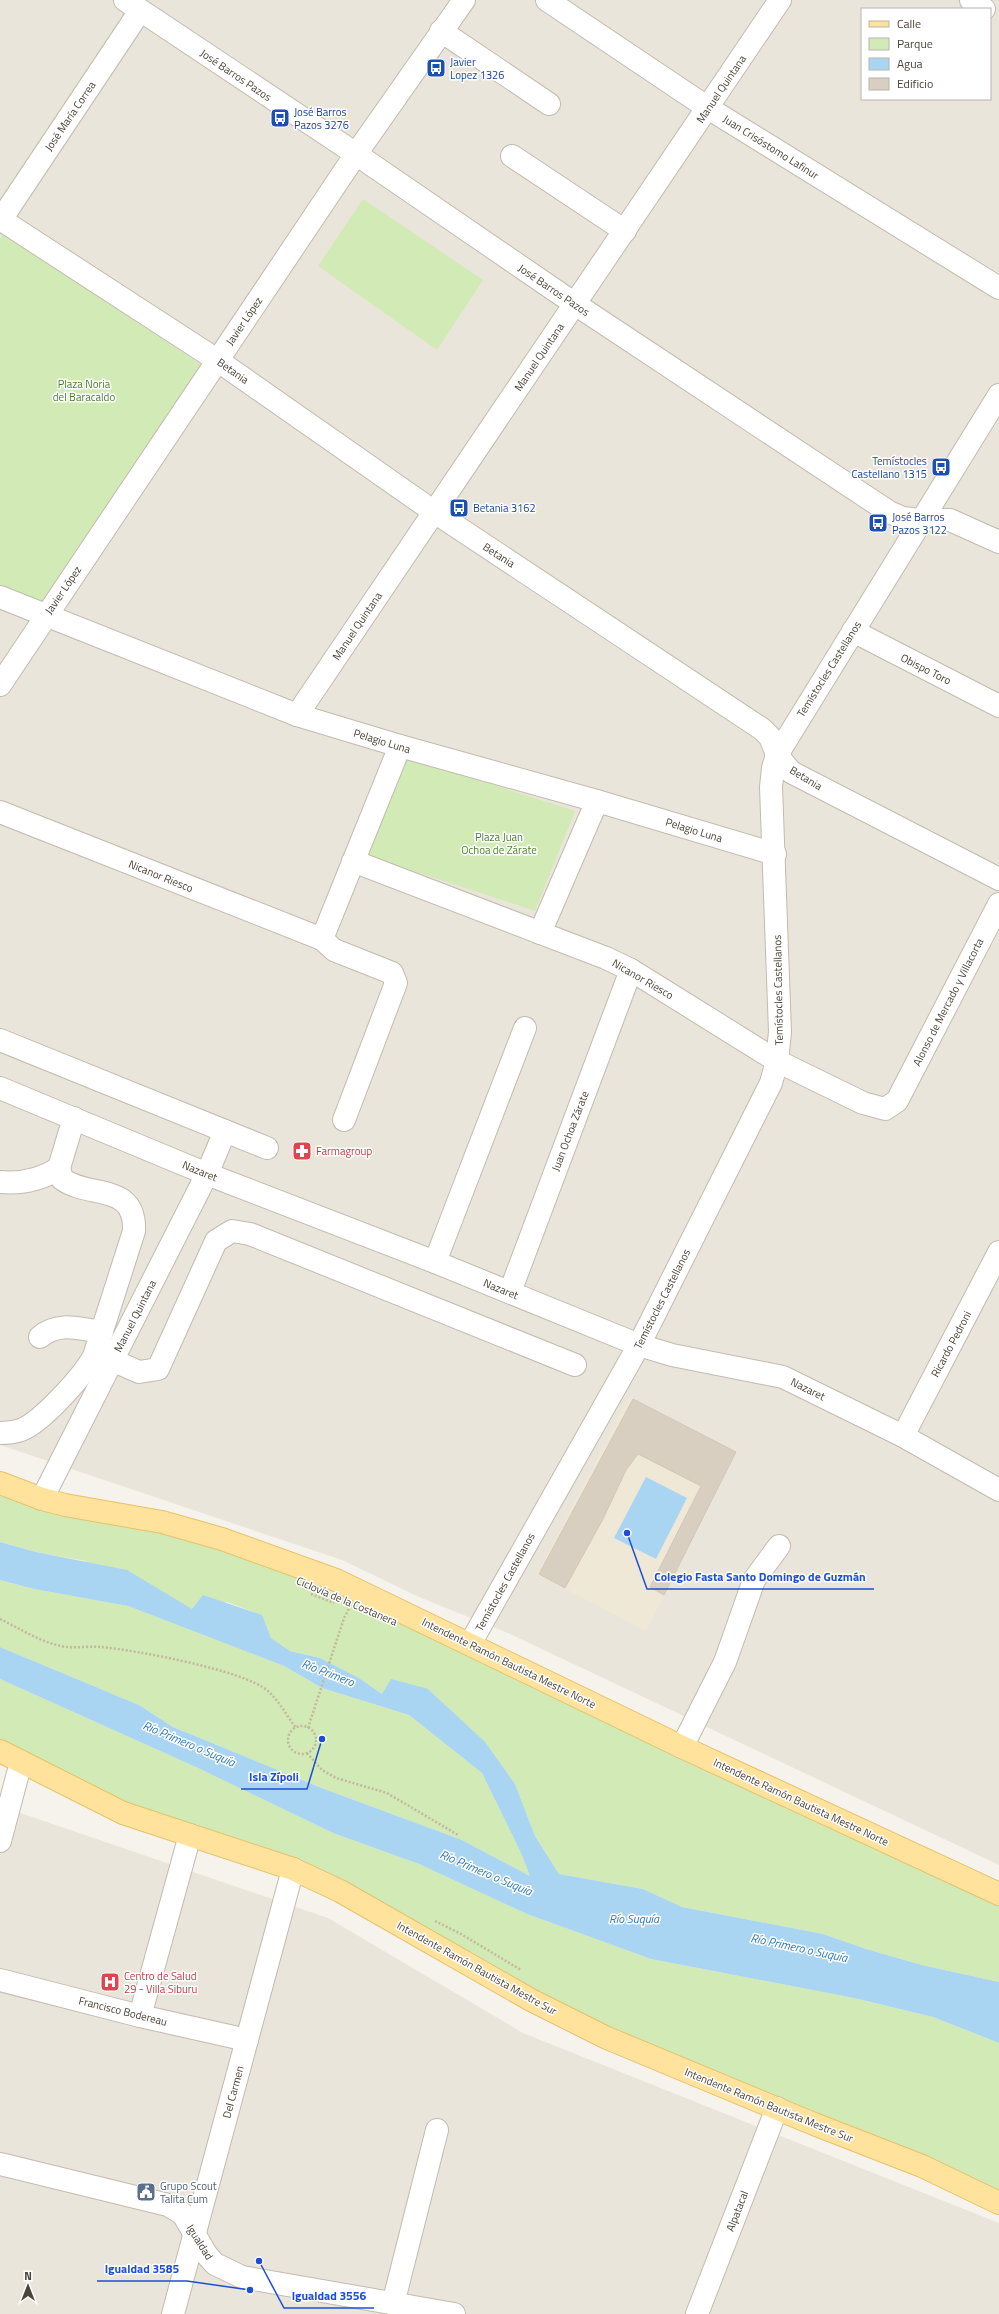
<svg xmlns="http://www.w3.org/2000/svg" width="999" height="2314" font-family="'Titillium Web',sans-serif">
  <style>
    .residential { fill: #eae5da; fill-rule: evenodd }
    .education { fill: #efe8d6 }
    .green { fill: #d2eab5 }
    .water { fill: #a9d4f2 }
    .building { fill: #d8cfc1; stroke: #d3c7b4 }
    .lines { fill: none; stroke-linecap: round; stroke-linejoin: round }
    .minor-casing { stroke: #c2bbae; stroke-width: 24 }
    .major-casing { stroke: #e6c16a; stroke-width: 24 }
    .path { stroke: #c4b79f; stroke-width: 2.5; stroke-dasharray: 2 2; stroke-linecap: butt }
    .minor { stroke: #fff; stroke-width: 22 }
    .major { stroke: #ffe39c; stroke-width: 22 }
    .labels { text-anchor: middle; stroke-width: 3; stroke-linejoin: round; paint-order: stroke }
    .transit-label { font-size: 11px; fill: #164399; stroke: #fff; text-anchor: start }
    .street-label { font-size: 11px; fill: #4b4439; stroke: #fff }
    .park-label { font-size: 11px; fill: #4a7f2a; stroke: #fff }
    .health-label { font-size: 11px; fill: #be3a42; stroke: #fff; text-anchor: start }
    .service-label { font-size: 11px; fill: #4e5e75; stroke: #fff; text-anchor: start }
    .water-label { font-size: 12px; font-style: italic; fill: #2e7ab2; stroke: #fff }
    .leader { fill: none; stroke: #1d4ed8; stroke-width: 1.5 }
    .callout-dot { fill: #1d4ed8; stroke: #fff; stroke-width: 1.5 }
    .callout-label { font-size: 12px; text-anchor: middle; font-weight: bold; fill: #1d4ed8; stroke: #fff; stroke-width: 3; stroke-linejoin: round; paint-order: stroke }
  </style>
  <rect width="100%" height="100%" fill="#f6f3ec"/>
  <g class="residential">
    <path d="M 0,0 L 999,0 L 999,1865 L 508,1633 L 419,1597 L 342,1560 L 0,1445 ZM 862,9 L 990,9 L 990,99 L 862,99 Z"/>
    <path d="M 0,1806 L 328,1918 L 523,2033 L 999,2223 L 999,2314 L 0,2314 Z"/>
  </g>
  <path class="education" d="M 629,1397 L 736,1452 L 646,1631 L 537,1574 Z"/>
  <g class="green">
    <path d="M 363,199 L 483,280 L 437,350 L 318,266 Z"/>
    <path d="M 3,234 L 203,366 L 41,603 L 0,589 L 0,239 Z"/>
    <path d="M 405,757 L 575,811 L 535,911 L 365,855 Z"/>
    <path d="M 0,1483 L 222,1539 L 999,1894 L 999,1982 L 922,1965 L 866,1949 L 823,1934 L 682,1907 L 643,1889 L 559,1874 L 535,1836 L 515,1784 L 485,1743 L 428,1689 L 382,1694 L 359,1678 L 320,1658 L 290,1651 L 271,1638 L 261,1615 L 227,1602 L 192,1609 L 85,1561 L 36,1552 L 0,1542 Z"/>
    <path d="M 0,1580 L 34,1589 L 128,1606 L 284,1666 L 322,1688 L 409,1715 L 482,1773 L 521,1853 L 530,1876 L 462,1840 L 319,1787 L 173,1727 L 139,1705 L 0,1647 Z"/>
    <path d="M 0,1679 L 198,1768 L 333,1833 L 419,1864 L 527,1914 L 651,1959 L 854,1998 L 933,2017 L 999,2043 L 999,2203 L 777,2108 L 249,1855 L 0,1751 Z"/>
  </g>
  <g class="water">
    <path d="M 646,1477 L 687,1498 L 656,1559 L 614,1538 Z"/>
    <path d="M 0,1542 L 36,1552 L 127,1570 L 192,1609 L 203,1595 L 262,1615 L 271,1638 L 290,1651 L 320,1658 L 359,1678 L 382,1694 L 391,1679 L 428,1689 L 485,1742 L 515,1784 L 535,1836 L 559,1874 L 643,1889 L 682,1907 L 823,1934 L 866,1949 L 922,1965 L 999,1982 L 999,2043 L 933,2017 L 854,1998 L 651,1959 L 527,1914 L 419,1864 L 333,1833 L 198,1768 L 0,1679 L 0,1647 L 139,1705 L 173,1727 L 319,1787 L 462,1840 L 530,1876 L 521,1853 L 482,1773 L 409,1715 L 322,1688 L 284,1666 L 128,1606 L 34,1589 L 0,1580 Z"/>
  </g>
  <path class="building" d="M 633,1399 L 736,1452 L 664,1595 L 650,1587 L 701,1486 L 638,1454 L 626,1470 L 603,1519 L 565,1588 L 539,1574 Z"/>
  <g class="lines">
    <g class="minor-casing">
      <g id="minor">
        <path d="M 125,0 L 356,154 L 575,304 L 889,512 L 903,518 L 920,520 L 950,520 L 999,542"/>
        <path d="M 547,0 L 708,108 L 999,288"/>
        <path d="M 971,0 L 984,9"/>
        <path d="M 441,31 L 549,104"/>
        <path d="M 512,156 L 625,231"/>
        <path d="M 0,219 L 217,360 L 433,511 L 762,729 L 770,737 L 777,755 L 791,772 L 999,879"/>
        <path d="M 0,221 L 140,11"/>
        <path d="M 0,597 L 297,715 L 400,746 L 597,801 L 775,854"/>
        <path d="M 853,631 L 999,706"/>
        <path d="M 0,685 L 356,154 L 464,0"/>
        <path d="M 297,715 L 780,0"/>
        <path d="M 0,812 L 322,939 L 334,950 L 392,973 L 396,983 L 344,1120"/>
        <path d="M 353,861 L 606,958 L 631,970 L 777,1061 L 863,1103 L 885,1109 L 897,1101 L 999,904"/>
        <path d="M 540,933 L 597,801"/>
        <path d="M 322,939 L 400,746"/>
        <path d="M 0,1040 L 267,1148"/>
        <path d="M 0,1088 L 207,1174 L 435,1262 L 639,1345 L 672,1355 L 783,1377 L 903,1436 L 999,1490"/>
        <path d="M 0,1182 C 22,1184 41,1180 59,1168"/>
        <path d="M 435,1262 L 525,1028"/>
        <path d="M 510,1292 L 631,970"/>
        <path d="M 40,1337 C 58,1321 80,1329 102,1332"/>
        <path d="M 112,1360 L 139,1372 L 158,1369 L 216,1241 L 232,1231 L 250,1234 L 575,1365"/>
        <path d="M 0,1433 C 6,1433 15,1432 21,1430 C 42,1422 84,1375 94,1356 L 134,1231 C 136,1182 89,1199 62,1179 L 59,1168 L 74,1118"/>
        <path d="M 903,1436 L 999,1252"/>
        <path d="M 42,1499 L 207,1174 L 225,1131"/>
        <path d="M 470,1644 L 639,1345 L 771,1083 L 777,1061 L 780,1032 L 771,787 L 773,768 L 777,755 L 999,395"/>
        <path d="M 682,1747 L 725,1662 L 754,1580 L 779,1546"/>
        <path d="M 0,1841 L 21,1762"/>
        <path d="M 0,1980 L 140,2016 L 247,2040"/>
        <path d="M 140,2016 L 190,1835"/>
        <path d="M 0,2164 L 168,2205 L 183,2214 L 206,2254 L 215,2264 L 242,2277 L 454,2314"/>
        <path d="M 393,2304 L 437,2130"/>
        <path d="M 173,2314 L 293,1869"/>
        <path d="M 697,2314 L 777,2108"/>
      </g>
    </g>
    <g class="major-casing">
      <g id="major">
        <path d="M 0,1483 L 42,1499 L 65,1505 L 162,1522 L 222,1539 L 336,1580 L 682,1747 L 999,1894"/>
        <path d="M 0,1751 L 123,1813 L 293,1869 L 340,1891 L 531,2000 L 607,2038 L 814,2124 L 922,2166 L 999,2203"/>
      </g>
    </g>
    <g class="path">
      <path d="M 311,1594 L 334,1603"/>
      <path d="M 0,1619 C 21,1629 43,1644 67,1647 C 78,1648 90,1646 101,1647 C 135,1650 244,1670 268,1691 C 279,1701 287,1716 296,1728"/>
      <circle cx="302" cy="1740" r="14"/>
      <path d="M 308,1728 L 344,1618 L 350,1607"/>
      <path d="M 307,1753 L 322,1770 L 336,1778 L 387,1793 L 458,1835"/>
      <path d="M 435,1921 L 461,1934 L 521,1970"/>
    </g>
    <use href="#minor" class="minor"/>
    <use href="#major" class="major"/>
  </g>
  <defs>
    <g id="bus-square" transform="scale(1)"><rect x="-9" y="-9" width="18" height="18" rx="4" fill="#1a4fb4" stroke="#fff"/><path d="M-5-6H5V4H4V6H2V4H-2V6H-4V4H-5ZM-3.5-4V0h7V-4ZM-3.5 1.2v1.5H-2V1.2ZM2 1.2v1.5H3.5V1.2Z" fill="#fff"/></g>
    <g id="pharmacy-square" transform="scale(1)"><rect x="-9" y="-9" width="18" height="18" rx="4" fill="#e0444e" stroke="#fff"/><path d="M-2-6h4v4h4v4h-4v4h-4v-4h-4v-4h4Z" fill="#fff"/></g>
    <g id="hospital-square" transform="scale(1)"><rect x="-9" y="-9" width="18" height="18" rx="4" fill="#e0444e" stroke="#fff"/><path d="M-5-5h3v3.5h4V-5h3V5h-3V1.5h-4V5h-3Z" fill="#fff"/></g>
    <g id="civic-square" transform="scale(1)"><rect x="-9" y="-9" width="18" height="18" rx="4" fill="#5c6f8a" stroke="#fff"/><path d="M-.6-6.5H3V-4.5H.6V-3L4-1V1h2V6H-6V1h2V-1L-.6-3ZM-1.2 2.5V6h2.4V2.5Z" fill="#fff"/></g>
  </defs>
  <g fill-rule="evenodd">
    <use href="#bus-square" x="436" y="68"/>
    <use href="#bus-square" x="280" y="118"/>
    <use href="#bus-square" x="941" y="467"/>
    <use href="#bus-square" x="459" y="508"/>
    <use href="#bus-square" x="878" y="523"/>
    <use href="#pharmacy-square" x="302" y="1151"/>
    <use href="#hospital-square" x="110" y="1982"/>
    <use href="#civic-square" x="146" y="2192"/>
  </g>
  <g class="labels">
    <g class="transit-label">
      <text x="450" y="66">Javier<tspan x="450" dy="13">Lopez 1326</tspan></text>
      <text x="294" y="116">José Barros<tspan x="294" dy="13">Pazos 3276</tspan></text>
      <text x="927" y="465" text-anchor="end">Temístocles<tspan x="927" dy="13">Castellano 1315</tspan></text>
      <text x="473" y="512">Betania 3162</text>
      <text x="892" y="521">José Barros<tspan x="892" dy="13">Pazos 3122</tspan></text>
    </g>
    <g class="street-label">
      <text transform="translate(236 75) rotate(34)" y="4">José Barros Pazos</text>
      <text transform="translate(721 89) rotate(-56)" y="4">Manuel Quintana</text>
      <text transform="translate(70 116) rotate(-56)" y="4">José María Correa</text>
      <text transform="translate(771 147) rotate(32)" y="4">Juan Crisóstomo Lafinur</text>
      <text transform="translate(554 290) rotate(34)" y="4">José Barros Pazos</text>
      <text transform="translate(244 321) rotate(-56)" y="4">Javier López</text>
      <text transform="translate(539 357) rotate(-56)" y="4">Manuel Quintana</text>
      <text transform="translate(233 371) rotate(35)" y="4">Betania</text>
      <text transform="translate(499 555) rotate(33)" y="4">Betania</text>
      <text transform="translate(63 590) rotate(-56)" y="4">Javier López</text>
      <text transform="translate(357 626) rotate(-56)" y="4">Manuel Quintana</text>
      <text transform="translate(829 669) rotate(-58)" y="4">Temístocles Castellanos</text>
      <text transform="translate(926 669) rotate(27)" y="4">Obispo Toro</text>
      <text transform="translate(382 741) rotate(17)" y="4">Pelagio Luna</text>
      <text transform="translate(806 778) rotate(31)" y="4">Betania</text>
      <text transform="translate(694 830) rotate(17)" y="4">Pelagio Luna</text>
      <text transform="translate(161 876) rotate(22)" y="4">Nicanor Riesco</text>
      <text transform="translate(643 979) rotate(30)" y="4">Nicanor Riesco</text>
      <text transform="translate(778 990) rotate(-91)" y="4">Temístocles Castellanos</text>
      <text transform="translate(948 1002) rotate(-63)" y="4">Alonso de Mercado y Villacorta</text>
      <text transform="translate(570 1131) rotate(-69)" y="4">Juan Ochoa Zárate</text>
      <text transform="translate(200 1171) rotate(22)" y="4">Nazaret</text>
      <text transform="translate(501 1289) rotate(22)" y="4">Nazaret</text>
      <text transform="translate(662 1299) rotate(-63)" y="4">Temístocles Castellanos</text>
      <text transform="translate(135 1316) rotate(-63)" y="4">Manuel Quintana</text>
      <text transform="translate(951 1344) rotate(-62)" y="4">Ricardo Pedroni</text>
      <text transform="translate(808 1389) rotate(26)" y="4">Nazaret</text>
      <text transform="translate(505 1582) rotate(-61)" y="4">Temístocles Castellanos</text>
      <text transform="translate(347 1601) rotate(23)" y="4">Ciclovía de la Costanera</text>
      <text transform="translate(509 1663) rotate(26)" y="4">Intendente Ramón Bautista Mestre Norte</text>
      <text transform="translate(801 1802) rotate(25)" y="4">Intendente Ramón Bautista Mestre Norte</text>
      <text transform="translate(477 1968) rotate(29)" y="4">Intendente Ramón Bautista Mestre Sur</text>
      <text transform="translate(123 2011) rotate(14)" y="4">Francisco Bodereau</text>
      <text transform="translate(233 2092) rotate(-75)" y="4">Del Carmen</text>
      <text transform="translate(769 2105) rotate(22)" y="4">Intendente Ramón Bautista Mestre Sur</text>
      <text transform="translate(737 2211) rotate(-69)" y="4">Alpatacal</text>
      <text transform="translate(200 2242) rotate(58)" y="4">Igualdad</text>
    </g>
    <g class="park-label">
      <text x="84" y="388">Plaza Noria<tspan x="84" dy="13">del Baracaldo</tspan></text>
      <text x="499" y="841">Plaza Juan<tspan x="499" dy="13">Ochoa de Zárate</tspan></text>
    </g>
    <g class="health-label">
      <text x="316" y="1155">Farmagroup</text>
      <text x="124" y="1980">Centro de Salud<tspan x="124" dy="13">29 - Villa Siburu</tspan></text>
    </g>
    <g class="service-label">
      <text x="160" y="2190">Grupo Scout<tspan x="160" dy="13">Talita Cum</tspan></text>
    </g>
    <g class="water-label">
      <text transform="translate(328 1673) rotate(21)" y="4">Río Primero</text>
      <text transform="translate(189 1744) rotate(23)" y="4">Río Primero o Suquía</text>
      <text transform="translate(486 1873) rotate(23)" y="4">Río Primero o Suquía</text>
      <text x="634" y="1923">Río Suquía</text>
      <text transform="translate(799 1948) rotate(12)" y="4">Río Primero o Suquía</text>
    </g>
  </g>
  <path class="leader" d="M627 1533L647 1589H874M322 1739L307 1789H241M250 2290L187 2281H97M259 2261L284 2308H374"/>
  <g class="callout-dot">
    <circle cx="627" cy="1533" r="4"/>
    <circle cx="322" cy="1739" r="4"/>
    <circle cx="250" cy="2290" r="4"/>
    <circle cx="259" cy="2261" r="4"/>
  </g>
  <g class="callout-label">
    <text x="760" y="1581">Colegio Fasta Santo Domingo de Guzmán</text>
    <text x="274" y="1781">Isla Zípoli</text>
    <text x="142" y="2273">Igualdad 3585</text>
    <text x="329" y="2300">Igualdad 3556</text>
  </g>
  <rect x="861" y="8" width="130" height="92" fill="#ffffff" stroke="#b7b4b0"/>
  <rect x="869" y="21" width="20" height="6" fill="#ffe39c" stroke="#b7b4b0"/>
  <text x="897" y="28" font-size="12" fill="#4b4439">Calle</text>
  <rect x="869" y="38" width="20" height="12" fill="#d2eab5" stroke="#b7b4b0"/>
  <text x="897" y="48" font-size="12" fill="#4b4439">Parque</text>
  <rect x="869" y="58" width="20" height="12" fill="#a9d4f2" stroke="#b7b4b0"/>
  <text x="897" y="68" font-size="12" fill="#4b4439">Agua</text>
  <rect x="869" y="78" width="20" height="12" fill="#d8cfc1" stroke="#b7b4b0"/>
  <text x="897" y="88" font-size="12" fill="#4b4439">Edificio</text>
  <g transform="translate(28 2286)" stroke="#ffffff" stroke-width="3" paint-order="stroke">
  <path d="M0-3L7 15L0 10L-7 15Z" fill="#4b4439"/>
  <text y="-6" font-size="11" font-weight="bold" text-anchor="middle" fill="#4b4439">N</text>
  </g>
</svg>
